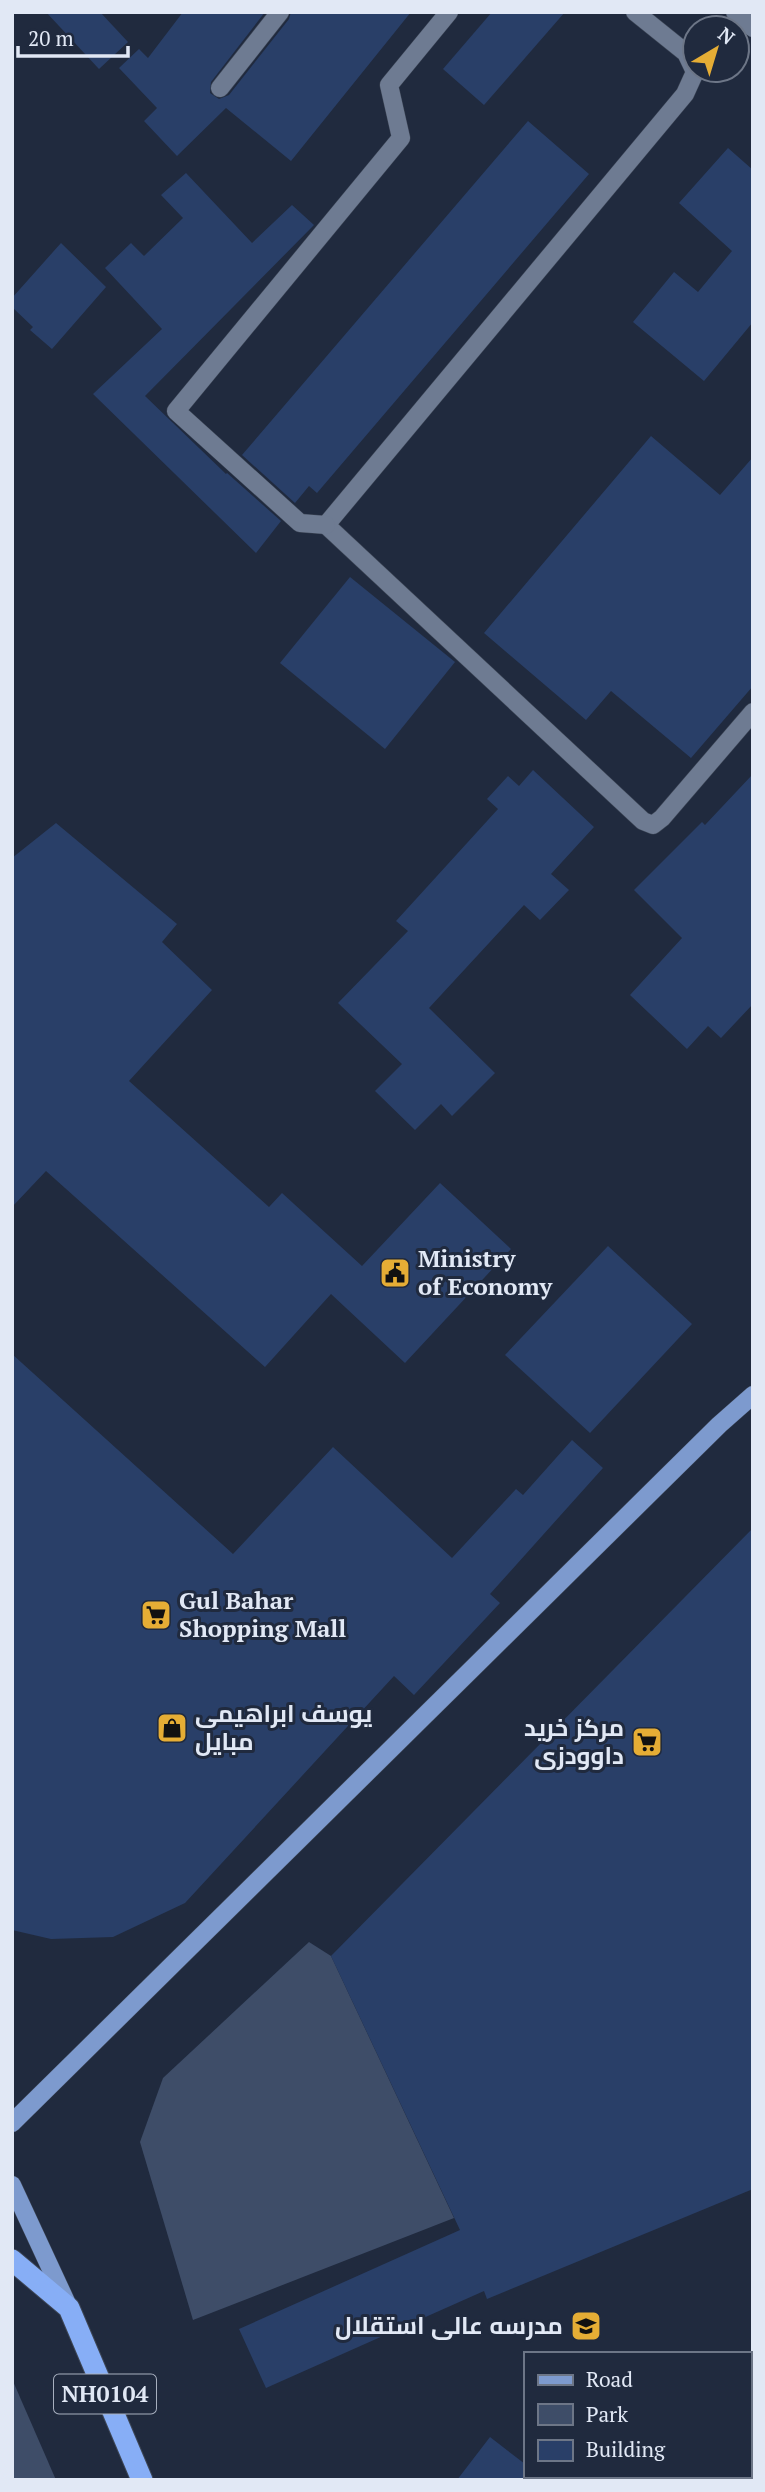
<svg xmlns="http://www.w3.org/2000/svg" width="765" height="2492" font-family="'PT Serif',Cairo,serif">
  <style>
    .green { fill: #3e4d68 }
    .building { fill: #293f68 }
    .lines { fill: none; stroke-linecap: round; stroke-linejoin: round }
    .minor-casing { stroke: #3d4656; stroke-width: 19 }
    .major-casing { stroke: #3d4656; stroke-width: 19 }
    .highway-casing { stroke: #3d4656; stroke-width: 23 }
    .minor { stroke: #6e7b92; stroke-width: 18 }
    .major { stroke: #7d9ace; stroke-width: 18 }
    .highway { stroke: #87aef6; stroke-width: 21 }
    .labels { text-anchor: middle; stroke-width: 6; stroke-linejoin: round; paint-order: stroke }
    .shield { fill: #202a3e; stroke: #a7afbe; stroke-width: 2 }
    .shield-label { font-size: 23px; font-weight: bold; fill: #e1e8f5 }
    .poi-label { font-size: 24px; font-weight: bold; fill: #e1e8f5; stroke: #202a3e; text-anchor: start }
  </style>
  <rect width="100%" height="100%" fill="#202a3e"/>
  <g class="green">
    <path d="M 309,1942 L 331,1956 L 454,2218 L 193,2320 L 140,2142 L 163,2078 Z"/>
    <path d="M 12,2379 L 56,2480 L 12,2480 Z"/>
  </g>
  <g class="building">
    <path d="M 46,12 L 100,12 L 128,42 L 99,69 Z"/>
    <path d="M 183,12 L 265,12 L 211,82 L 210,93 L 219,99 L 229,95 L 289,19 L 291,12 L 411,12 L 291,161 L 226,108 L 177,156 L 144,121 L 157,108 L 119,68 L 139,49 L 148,58 Z"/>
    <path d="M 492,12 L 565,12 L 484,105 L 443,69 Z"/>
    <path d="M 528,121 L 589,174 L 317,493 L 309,486 L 295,503 L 242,455 Z"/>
    <path d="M 728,148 L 753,170 L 753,322 L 704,381 L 633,322 L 674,272 L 698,292 L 732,251 L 679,203 Z"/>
    <path d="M 186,173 L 252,243 L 292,205 L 314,225 L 145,396 L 226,474 L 227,473 L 281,521 L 256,553 L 93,394 L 162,329 L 105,268 L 131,243 L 144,256 L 183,218 L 161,195 Z"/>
    <path d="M 61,243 L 106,287 L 52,349 L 30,330 L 33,327 L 12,307 L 12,298 Z"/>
    <path d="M 651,436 L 720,495 L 753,457 L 753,686 L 691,758 L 611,691 L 586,720 L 484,633 Z"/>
    <path d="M 350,577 L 455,662 L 385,749 L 280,663 Z"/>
    <path d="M 533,770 L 594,827 L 551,874 L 569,890 L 540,920 L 524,905 L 429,1008 L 495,1073 L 452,1116 L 441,1104 L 415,1130 L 375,1091 L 402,1064 L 338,1003 L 408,931 L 396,921 L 498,809 L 487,799 L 508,776 L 519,786 Z"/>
    <path d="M 753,774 L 753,1004 L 721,1038 L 708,1026 L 687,1049 L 630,995 L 682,938 L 634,890 L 702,822 L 705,825 Z"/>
    <path d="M 56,823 L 177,924 L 162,942 L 212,990 L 129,1081 L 269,1207 L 282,1193 L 362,1266 L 440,1183 L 511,1249 L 405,1363 L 331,1294 L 265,1367 L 46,1171 L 12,1207 L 12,858 Z"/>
    <path d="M 608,1246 L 692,1324 L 590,1433 L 505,1355 Z"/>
    <path d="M 12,1354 L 233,1554 L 333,1447 L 452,1558 L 516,1489 L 523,1495 L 572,1440 L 603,1468 L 490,1594 L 500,1603 L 414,1695 L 394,1676 L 185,1903 L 113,1937 L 51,1939 L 12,1930 Z"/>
    <path d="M 753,1528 L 753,2189 L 487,2299 L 484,2291 L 266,2388 L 239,2329 L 460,2230 L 331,1956 Z"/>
    <path d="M 490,2437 L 525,2464 L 525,2476 L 542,2476 L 546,2480 L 457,2480 Z"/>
  </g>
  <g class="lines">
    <g class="minor-casing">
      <g id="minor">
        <path d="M 635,12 L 686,53 L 695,72 L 685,94 L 326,525 L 643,821 L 653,825 L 662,818 L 753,712"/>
        <path d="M 735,12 L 753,28"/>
        <path d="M 220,88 L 280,12"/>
        <path d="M 326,525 L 300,523 L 176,411 L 401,138 L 389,85 L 449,12"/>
      </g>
    </g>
    <g class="major-casing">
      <g id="major">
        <path d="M 12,2123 L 719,1425 L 753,1395"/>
        <path d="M 12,2185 L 69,2308"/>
      </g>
    </g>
    <g class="highway-casing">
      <path id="highway" d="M 12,2260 L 69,2308 L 142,2480"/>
    </g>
    <use href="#minor" class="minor"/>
    <use href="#major" class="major"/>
    <use href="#highway" class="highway"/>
  </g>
  <defs>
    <g id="civic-square" transform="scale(1.575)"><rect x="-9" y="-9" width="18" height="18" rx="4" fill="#e5ad35" stroke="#202a3e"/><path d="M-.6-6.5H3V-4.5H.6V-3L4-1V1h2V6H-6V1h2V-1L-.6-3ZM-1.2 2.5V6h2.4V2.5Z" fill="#111"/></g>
    <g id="supermarket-square" transform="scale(1.575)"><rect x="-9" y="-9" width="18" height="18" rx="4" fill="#e5ad35" stroke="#202a3e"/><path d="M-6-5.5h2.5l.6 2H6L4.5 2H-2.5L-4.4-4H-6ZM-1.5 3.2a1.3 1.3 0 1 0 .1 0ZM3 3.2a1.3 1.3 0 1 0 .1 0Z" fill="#111"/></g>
    <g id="shop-square" transform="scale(1.575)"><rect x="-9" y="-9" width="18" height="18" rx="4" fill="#e5ad35" stroke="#202a3e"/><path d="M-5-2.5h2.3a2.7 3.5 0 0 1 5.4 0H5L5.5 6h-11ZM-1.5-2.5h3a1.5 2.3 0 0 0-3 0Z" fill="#111"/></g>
    <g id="school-square" transform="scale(1.575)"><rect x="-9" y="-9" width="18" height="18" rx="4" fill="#e5ad35" stroke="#202a3e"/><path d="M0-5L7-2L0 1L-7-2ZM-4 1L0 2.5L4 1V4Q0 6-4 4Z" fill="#111"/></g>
  </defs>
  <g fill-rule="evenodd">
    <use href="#civic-square" x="395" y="1273"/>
    <use href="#supermarket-square" x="156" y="1615"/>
    <use href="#shop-square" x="172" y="1728"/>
    <use href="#supermarket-square" x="647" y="1742"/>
    <use href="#school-square" x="586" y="2326"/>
  </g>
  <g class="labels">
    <rect class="shield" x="54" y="2374.5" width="102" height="39" rx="5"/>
    <g class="shield-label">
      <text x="105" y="2402">NH0104</text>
    </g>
    <g class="poi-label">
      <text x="418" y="1267">Ministry<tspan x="418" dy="28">of Economy</tspan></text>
      <text x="179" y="1609">Gul Bahar<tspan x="179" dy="28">Shopping Mall</tspan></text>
      <text x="195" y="1722">یوسف ابراهیمی<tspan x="195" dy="28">مبایل</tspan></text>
      <text x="624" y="1736" text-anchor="end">مرکز خرید<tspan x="624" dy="28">داوودزی</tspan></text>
      <text x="563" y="2334" text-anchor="end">مدرسه عالی استقلال</text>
    </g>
  </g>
  <rect width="765" height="2492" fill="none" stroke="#e1e8f5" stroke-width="28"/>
  <rect x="524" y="2352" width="228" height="126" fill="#202a3e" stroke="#6d7687" stroke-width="2"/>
  <rect x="538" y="2375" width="35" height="10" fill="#7d9ace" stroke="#6d7687" stroke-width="2"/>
  <text x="586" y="2387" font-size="21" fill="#e1e8f5">Road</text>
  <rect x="538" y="2404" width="35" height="21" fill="#3e4d68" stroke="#6d7687" stroke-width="2"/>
  <text x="586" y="2422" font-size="21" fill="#e1e8f5">Park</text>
  <rect x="538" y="2440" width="35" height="21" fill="#293f68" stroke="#6d7687" stroke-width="2"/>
  <text x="586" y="2457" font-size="21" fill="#e1e8f5">Building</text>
  <g transform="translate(716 49) rotate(38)"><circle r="33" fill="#202a3e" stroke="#6d7687" stroke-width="2"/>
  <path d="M0-5L12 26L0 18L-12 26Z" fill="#e5ad35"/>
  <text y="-10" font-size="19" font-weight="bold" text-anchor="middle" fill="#e1e8f5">N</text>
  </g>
  <path d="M18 46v10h110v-10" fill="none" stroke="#e1e8f5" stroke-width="3.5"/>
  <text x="28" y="46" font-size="21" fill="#e1e8f5" stroke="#202a3e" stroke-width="5" paint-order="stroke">20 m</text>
</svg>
